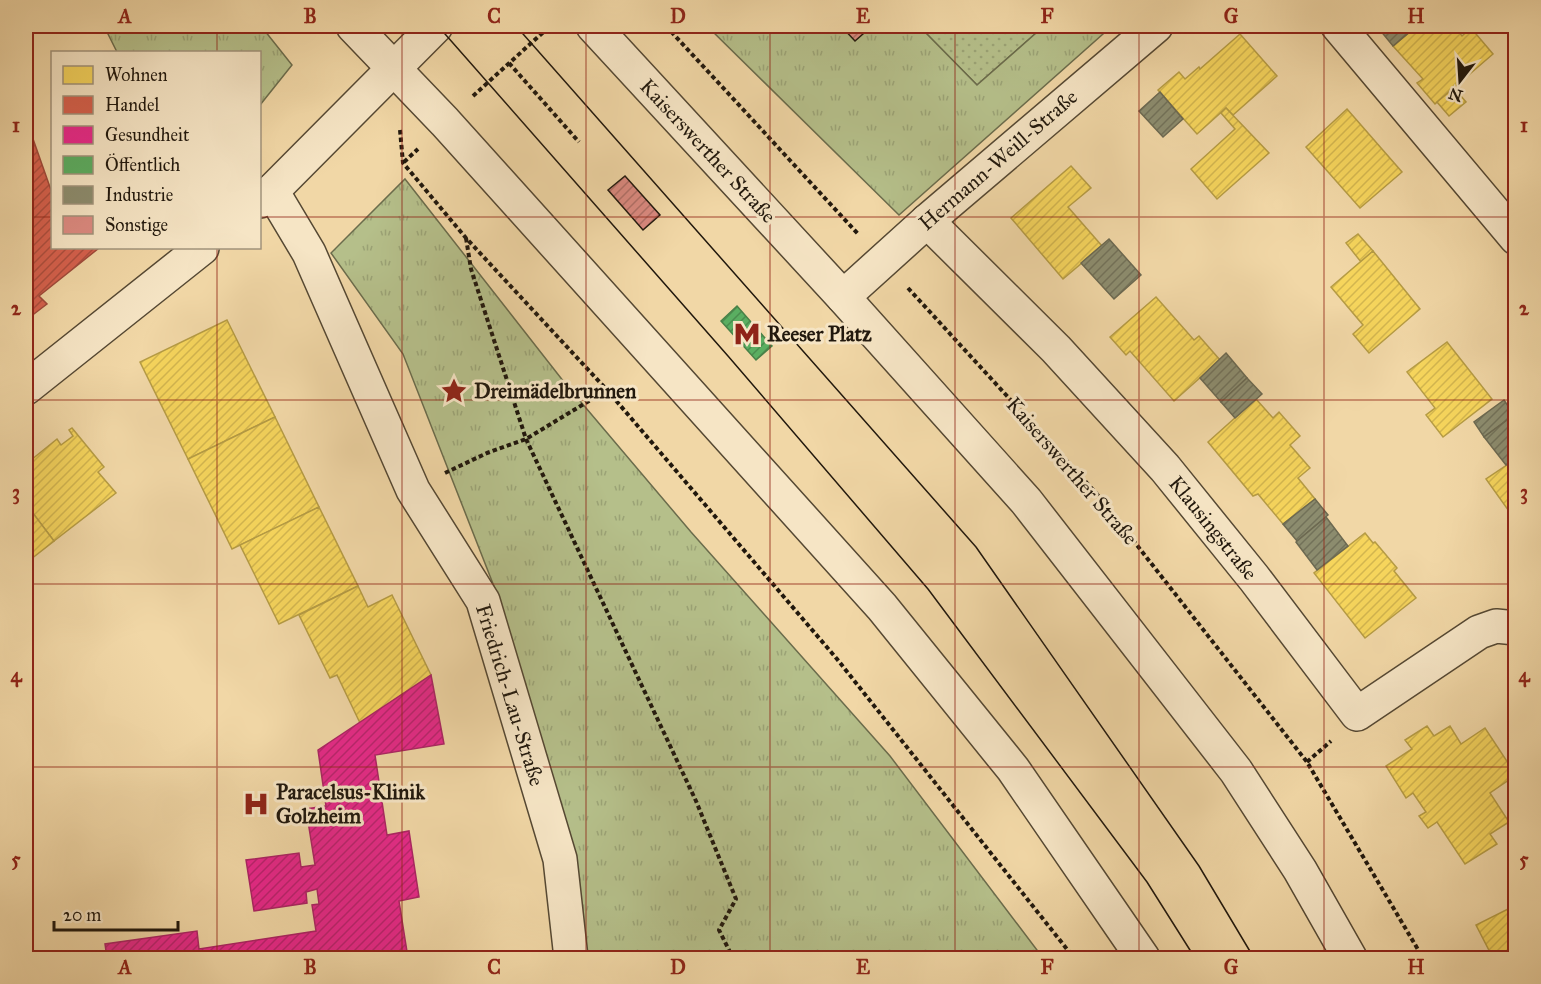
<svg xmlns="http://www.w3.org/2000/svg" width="1541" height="984" font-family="'IM FELL Great Primer',serif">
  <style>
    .grass { fill: url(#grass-dots); stroke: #6b6c4c; stroke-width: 1.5 }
    .park { fill: url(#park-tufts); stroke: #6b6c4c; stroke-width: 1.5 }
    .homes { fill: url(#homes-hatch); stroke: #b69c44; stroke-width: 1.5 }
    .shops { fill: url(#shops-hatch); stroke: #a04a3a; stroke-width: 1.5 }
    .health { fill: url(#health-hatch); stroke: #ac2464; stroke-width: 1.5 }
    .public { fill: url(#public-hatch); stroke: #498148; stroke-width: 1.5 }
    .industry { fill: url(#industry-hatch); stroke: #6c6951; stroke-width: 1.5 }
    .building { fill: url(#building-hatch); stroke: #21180d; stroke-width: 1.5 }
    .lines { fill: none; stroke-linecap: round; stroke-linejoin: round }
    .minor-casing { stroke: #554833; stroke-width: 36 }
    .tertiary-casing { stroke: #554833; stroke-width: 36 }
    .path { stroke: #21180d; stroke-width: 4; stroke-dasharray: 4.5 3; stroke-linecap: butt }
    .minor { stroke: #f6e5c5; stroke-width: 33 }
    .tertiary { stroke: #f6e5c5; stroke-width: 33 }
    .tram { stroke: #21180d; stroke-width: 1.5 }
    .grid { fill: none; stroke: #8f2418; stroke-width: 1.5; stroke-opacity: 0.55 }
    .labels { text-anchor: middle; stroke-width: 6; stroke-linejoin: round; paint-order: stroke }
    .street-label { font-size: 21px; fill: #21180d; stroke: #f6e5c5 }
    .poi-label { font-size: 21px; font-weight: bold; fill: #21180d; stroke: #f6e5c5; text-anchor: start }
    .neatline { fill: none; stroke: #8f2418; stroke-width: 2 }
    .grid-label { font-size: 20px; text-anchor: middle; font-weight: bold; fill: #8f2418 }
  </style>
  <defs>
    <pattern id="grass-dots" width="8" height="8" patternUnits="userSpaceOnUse" patternTransform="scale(1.5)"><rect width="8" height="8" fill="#b5bf8a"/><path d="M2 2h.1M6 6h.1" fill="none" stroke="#9ba376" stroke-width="1.8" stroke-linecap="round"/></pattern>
    <pattern id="park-tufts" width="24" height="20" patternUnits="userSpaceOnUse" patternTransform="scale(1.5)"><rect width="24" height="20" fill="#b5bf8a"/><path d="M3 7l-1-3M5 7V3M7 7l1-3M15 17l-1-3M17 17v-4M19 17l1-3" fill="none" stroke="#9ba376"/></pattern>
    <pattern id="homes-hatch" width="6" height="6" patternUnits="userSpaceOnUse" patternTransform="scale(1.5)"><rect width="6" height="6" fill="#f6d55c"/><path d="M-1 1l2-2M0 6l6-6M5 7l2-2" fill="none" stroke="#d3b64f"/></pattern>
    <pattern id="shops-hatch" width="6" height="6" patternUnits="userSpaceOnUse" patternTransform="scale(1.5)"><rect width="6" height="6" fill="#d6604d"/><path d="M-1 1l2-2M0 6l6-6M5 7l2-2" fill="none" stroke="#ad4e3e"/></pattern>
    <pattern id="health-hatch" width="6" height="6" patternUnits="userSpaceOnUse" patternTransform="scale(1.5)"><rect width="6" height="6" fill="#e7298a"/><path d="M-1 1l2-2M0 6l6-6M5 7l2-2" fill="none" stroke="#bb226f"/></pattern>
    <pattern id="public-hatch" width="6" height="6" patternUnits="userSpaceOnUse" patternTransform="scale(1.5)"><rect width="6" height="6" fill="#5aae61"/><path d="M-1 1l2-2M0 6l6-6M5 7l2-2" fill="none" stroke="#4a8d4e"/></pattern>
    <pattern id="industry-hatch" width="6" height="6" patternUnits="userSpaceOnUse" patternTransform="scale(1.5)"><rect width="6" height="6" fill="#8c8c6e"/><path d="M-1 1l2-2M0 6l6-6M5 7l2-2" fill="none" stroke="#727159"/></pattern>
    <pattern id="building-hatch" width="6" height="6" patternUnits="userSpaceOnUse" patternTransform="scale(1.5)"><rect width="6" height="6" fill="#dc8a81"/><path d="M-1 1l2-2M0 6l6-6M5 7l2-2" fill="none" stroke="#b27068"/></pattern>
  </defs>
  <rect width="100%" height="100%" fill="#f1d7a6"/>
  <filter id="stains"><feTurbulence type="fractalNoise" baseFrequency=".00333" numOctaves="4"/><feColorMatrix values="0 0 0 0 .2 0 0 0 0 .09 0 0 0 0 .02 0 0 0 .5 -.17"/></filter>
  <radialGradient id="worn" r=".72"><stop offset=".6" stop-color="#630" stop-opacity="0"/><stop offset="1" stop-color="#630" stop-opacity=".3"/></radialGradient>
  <path class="grass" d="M 919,26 L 1044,26 L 977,85 Z"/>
  <g class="park">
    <path d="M 104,26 L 261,26 L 292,65 L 260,105 L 260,52 L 117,52 Z"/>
    <path d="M 707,26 L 919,26 L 977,85 L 1044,26 L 1112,26 L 899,215 Z"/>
    <path d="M 405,179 L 564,382 L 691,532 L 890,756 L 1043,958 L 584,958 L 497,594 L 403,354 L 331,253 Z"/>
  </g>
  <g class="homes">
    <path d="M 1417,26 L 1454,26 L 1462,36 L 1471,28 L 1493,54 L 1435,104 L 1417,83 L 1423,79 L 1393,46 Z"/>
    <path d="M 1240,34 L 1277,76 L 1233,115 L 1226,108 L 1197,134 L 1158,90 L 1179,72 L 1185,79 L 1199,67 L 1200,69 Z"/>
    <path d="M 1454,88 L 1466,102 L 1449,116 L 1437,102 Z"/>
    <path d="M 1226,108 L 1269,153 L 1217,199 L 1191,169 L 1235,129 L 1221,113 Z"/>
    <path d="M 1347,109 L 1402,172 L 1360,208 L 1306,147 Z"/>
    <path d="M 1071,166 L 1091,188 L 1068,207 L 1102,246 L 1063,279 L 1011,218 Z"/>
    <path d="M 1358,234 L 1373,251 L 1361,262 L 1346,243 Z"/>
    <path d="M 1373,251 L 1420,309 L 1369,353 L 1353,334 L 1363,325 L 1331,287 Z"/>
    <path d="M 1156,297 L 1194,340 L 1199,336 L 1220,360 L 1174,401 L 1130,351 L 1126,355 L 1110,337 Z"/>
    <path d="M 227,320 L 275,417 L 188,459 L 140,362 Z"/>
    <path d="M 1447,342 L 1492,399 L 1443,437 L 1426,415 L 1435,408 L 1407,372 Z"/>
    <path d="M 1256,399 L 1273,418 L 1279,412 L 1300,436 L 1290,445 L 1310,468 L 1298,478 L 1315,499 L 1283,524 L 1258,494 L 1253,496 L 1208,442 Z"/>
    <path d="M 275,417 L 319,507 L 232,549 L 188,459 Z"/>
    <path d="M 72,428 L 104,467 L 98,472 L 116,493 L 54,541 L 26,504 L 26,464 L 57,439 L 61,445 L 73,436 L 69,430 Z"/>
    <path d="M 1516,459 L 1516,521 L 1486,479 Z"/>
    <path d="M 26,504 L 54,541 L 26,563 Z"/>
    <path d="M 319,507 L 358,586 L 279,624 L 240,545 Z"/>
    <path d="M 1365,533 L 1373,543 L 1375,542 L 1397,568 L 1394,571 L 1416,598 L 1365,638 L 1314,573 Z"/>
    <path d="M 358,586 L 368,607 L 392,595 L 431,675 L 360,723 L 337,675 L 330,678 L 299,615 Z"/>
    <path d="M 1427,726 L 1434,736 L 1450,726 L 1461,744 L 1485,728 L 1516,775 L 1490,793 L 1509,822 L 1490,834 L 1497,844 L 1465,864 L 1437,822 L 1428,828 L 1419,816 L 1426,812 L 1413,793 L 1406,798 L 1386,766 L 1412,749 L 1405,740 Z"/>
    <path d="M 1516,905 L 1516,958 L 1493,958 L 1476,925 Z"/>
  </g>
  <path class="shops" d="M 26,119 L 52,193 L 52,248 L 99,248 L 39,296 L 47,304 L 26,320 Z"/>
  <path class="health" d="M 431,675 L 444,744 L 375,755 L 387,835 L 409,831 L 419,897 L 399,901 L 408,958 L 107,958 L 105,944 L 197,931 L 199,949 L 316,931 L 312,905 L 319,904 L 317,889 L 306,892 L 307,903 L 254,911 L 246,860 L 299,853 L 301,867 L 315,865 L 306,809 L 326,806 L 318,750 Z"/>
  <path class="public" d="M 737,306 L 772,346 L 756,360 L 721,321 Z"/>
  <g class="industry">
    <path d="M 1383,26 L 1417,26 L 1393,46 L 1379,29 Z"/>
    <path d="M 1160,92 L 1183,119 L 1163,137 L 1139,111 Z"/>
    <path d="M 1109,239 L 1141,275 L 1114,299 L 1081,263 Z"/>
    <path d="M 1226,353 L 1247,378 L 1221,402 L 1200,378 Z"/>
    <path d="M 1247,378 L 1262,394 L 1235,418 L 1221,402 Z"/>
    <path d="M 1504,400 L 1514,415 L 1484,437 L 1474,422 Z"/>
    <path d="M 1514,415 L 1516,459 L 1506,465 L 1484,437 Z"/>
    <path d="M 1315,499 L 1328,515 L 1297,541 L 1283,524 Z"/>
    <path d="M 1326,517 L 1348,546 L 1317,570 L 1296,542 Z"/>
  </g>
  <g class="building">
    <path d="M 841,26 L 872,26 L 855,41 Z"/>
    <path d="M 625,176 L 660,215 L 643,230 L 608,190 Z"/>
  </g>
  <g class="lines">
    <g class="minor-casing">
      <g id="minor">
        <path d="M 1338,26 L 1516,238"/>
        <path d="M 272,191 L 309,253 L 413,490 L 483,601 L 560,859 L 571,958"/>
        <path d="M 260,201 L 272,191 L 436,26"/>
        <path d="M 927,221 L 1056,349 L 1165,468 L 1254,578 L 1357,714 L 1479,632 L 1496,626 L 1516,628"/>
        <path d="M 843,297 L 927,221 L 1156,26"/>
        <path d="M 26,388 L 202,248"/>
      </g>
    </g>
    <g class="tertiary-casing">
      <g id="tertiary">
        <path d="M 353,26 L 445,122 L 882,607 L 1013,769 L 1143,958"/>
        <path d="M 593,26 L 843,297 L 1026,501 L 1236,771 L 1300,870 L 1350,958"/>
      </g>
    </g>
    <g class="path">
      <path d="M 666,26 L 858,234"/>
      <path d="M 509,63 L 579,142"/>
      <path d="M 473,96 L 550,26"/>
      <path d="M 400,130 L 403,163 L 466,238 L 607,390 L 837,659 L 1074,958"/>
      <path d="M 404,162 L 418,149"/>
      <path d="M 466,238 L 471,269 L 526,439 L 696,801 L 736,899 L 719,930 L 733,958"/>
      <path d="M 908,288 L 1096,493 L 1307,762 L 1423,958"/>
      <path d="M 445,473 L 487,453 L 526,439 L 607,390"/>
      <path d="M 1307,762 L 1331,741"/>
    </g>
    <use href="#minor" class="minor"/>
    <use href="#tertiary" class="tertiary"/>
    <g class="tram">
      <path d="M 438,26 L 728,356 L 928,589 L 1147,882 L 1195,958"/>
      <path d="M 516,26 L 976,547 L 1199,866 L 1254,958"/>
    </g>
  </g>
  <path class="grid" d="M 217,26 L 217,52M 402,26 L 402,958M 586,26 L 586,958M 770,26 L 770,958M 955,26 L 955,958M 1139,26 L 1139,958M 1324,26 L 1324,958M 26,217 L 52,217M 260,217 L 1516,217M 217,248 L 217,958M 26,400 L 1516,400M 26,584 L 1516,584M 26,767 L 1516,767"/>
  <defs>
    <g id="metro-bare" transform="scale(2.07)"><path d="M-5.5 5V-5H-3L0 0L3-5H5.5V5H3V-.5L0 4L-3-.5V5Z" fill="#8f2418" stroke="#f6e5c5" stroke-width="2.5" paint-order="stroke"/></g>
    <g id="sight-bare" transform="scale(2.07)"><path d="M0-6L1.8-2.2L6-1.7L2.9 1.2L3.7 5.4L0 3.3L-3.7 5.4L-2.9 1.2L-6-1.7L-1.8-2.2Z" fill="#8f2418" stroke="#f6e5c5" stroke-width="2.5" paint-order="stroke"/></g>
    <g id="hospital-bare" transform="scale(2.07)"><path d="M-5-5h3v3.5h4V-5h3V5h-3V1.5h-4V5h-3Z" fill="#8f2418" stroke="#f6e5c5" stroke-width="2.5" paint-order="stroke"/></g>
  </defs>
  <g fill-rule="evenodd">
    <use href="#metro-bare" x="747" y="334"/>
    <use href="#sight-bare" x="454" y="391"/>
    <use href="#hospital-bare" x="256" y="804"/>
  </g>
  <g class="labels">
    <g class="street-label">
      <text transform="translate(708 151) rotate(47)" y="7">Kaiserswerther Straße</text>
      <text transform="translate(998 160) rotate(-41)" y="7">Hermann-Weill-Straße</text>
      <text transform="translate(1072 471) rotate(49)" y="7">Kaiserswerther Straße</text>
      <text transform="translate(1213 528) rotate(51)" y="7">Klausingstraße</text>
      <text transform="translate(510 695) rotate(73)" y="7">Friedrich-Lau-Straße</text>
    </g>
    <g class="poi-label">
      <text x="767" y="341">Reeser Platz</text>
      <text x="474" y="398">Dreimädelbrunnen</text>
      <text x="276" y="799">Paracelsus-Klinik<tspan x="276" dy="24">Golzheim</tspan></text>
    </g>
  </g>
  <rect width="1541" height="984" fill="none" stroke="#f1d7a6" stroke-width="66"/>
  <rect x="51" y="51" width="210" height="198" fill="#f6e5c5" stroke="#a1937b" stroke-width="1.5"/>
  <rect x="63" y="66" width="30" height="18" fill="#f6d55c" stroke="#a1937b" stroke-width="1.5"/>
  <text x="105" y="81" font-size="18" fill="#21180d">Wohnen</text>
  <rect x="63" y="96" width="30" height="18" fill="#d6604d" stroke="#a1937b" stroke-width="1.5"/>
  <text x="105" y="111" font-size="18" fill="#21180d">Handel</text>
  <rect x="63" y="126" width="30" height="18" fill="#e7298a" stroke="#a1937b" stroke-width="1.5"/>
  <text x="105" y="141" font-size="18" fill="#21180d">Gesundheit</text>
  <rect x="63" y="156" width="30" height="18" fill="#5aae61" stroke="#a1937b" stroke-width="1.5"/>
  <text x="105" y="171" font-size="18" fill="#21180d">Öffentlich</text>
  <rect x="63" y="186" width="30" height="18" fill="#8c8c6e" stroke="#a1937b" stroke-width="1.5"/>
  <text x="105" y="201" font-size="18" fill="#21180d">Industrie</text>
  <rect x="63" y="216" width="30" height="18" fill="#dc8a81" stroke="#a1937b" stroke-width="1.5"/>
  <text x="105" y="231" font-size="18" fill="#21180d">Sonstige</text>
  <g transform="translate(1460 81) rotate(197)" stroke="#f6e5c5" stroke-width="4.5" paint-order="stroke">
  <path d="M0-4.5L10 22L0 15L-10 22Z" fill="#21180d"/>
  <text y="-9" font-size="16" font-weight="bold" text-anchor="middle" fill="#21180d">N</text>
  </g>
  <path d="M54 921v9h124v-9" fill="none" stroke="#21180d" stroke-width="3"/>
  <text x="63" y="921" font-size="18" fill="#21180d" stroke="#f6e5c5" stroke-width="4.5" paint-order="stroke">20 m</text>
  <rect x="33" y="33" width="1475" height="918" class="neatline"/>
  <g class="grid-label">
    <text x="125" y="23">A</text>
    <text x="310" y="23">B</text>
    <text x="494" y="23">C</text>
    <text x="678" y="23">D</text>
    <text x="863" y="23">E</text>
    <text x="1047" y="23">F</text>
    <text x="1231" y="23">G</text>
    <text x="1416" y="23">H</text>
    <text x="16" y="132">1</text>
    <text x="1524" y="132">1</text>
    <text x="16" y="315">2</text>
    <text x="1524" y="315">2</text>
    <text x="16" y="499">3</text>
    <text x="1524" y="499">3</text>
    <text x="16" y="682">4</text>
    <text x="1524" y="682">4</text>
    <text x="16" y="866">5</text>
    <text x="1524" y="866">5</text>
    <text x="125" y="974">A</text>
    <text x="310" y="974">B</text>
    <text x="494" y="974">C</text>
    <text x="678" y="974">D</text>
    <text x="863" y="974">E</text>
    <text x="1047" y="974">F</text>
    <text x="1231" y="974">G</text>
    <text x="1416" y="974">H</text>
  </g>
  <rect width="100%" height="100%" filter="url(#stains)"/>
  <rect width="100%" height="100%" fill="url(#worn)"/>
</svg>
